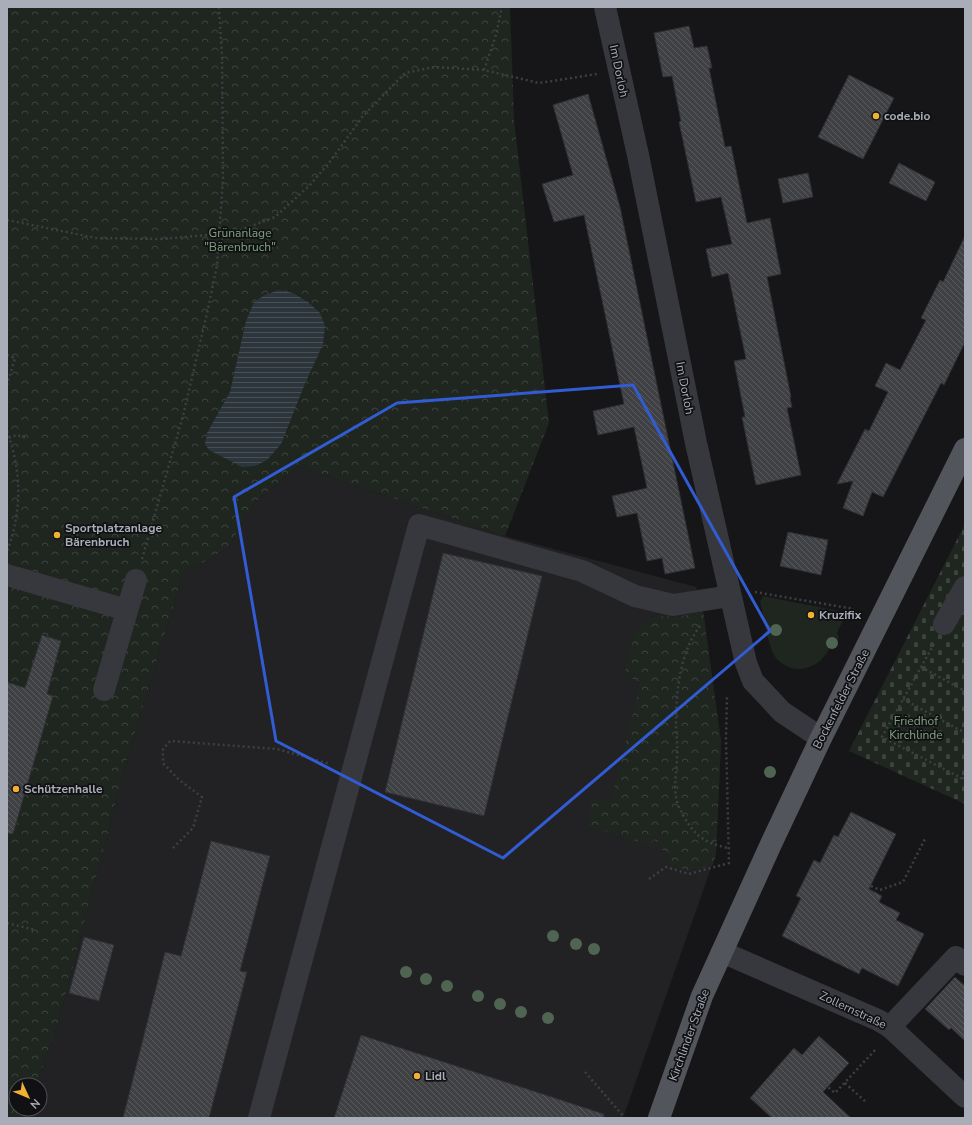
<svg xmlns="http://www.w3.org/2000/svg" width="972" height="1125" font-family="'Nunito Sans',sans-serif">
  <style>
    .built { fill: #222225 }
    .green { fill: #1e261f }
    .forest { fill: url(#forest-crowns) }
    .cemetery { fill: url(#cemetery-stones) }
    .water { fill: url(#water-rules) }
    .building { fill: url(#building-back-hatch); stroke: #303034 }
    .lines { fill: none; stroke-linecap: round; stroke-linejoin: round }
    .path { stroke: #3d3f44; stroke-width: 2.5; stroke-dasharray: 2 3; stroke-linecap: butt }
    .minor { stroke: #37383d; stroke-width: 22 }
    .major { stroke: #53555c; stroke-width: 22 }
    .tree { fill: #506452 }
    .marked { fill: none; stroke: #325cd3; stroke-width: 3; stroke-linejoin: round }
    .poi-dot { fill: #f2b134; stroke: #111113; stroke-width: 1.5 }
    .labels { text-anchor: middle; stroke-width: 3.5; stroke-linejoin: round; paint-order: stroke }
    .street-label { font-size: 12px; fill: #a8adb8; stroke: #111113 }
    .poi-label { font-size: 12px; font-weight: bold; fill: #a8adb8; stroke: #111113; text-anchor: start }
    .park-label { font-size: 12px; fill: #7fa381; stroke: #111113 }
  </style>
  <defs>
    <pattern id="forest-crowns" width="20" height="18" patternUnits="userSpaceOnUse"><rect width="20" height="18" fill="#1e261f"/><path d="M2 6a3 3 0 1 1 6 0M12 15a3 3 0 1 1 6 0" fill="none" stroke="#3c433d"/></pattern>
    <pattern id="cemetery-stones" width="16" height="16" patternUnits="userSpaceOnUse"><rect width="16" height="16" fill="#1e261f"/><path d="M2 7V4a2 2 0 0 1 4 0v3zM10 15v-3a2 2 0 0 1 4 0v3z" fill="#3c433d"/></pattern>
    <pattern id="water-rules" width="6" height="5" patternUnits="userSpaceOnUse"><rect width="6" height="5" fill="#2c353c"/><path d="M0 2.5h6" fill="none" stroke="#485056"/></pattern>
    <pattern id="building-back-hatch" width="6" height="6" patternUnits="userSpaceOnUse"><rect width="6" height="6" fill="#404145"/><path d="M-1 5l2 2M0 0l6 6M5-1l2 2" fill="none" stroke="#595a5e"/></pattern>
  </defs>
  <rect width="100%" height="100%" fill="#161618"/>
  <path class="built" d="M 298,466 L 505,536 L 696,587 L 704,617 L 721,742 L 716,854 L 623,1118 L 24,1118 L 27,1109 L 40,1109 L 40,1085 L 36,1085 L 58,1024 L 128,756 L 183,574 L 228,548 L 255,502 Z"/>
  <path class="green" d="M 763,596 L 844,612 L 845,616 L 837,633 L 839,637 L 834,647 L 829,649 C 824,659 817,665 806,668 C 803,668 799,670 796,669 C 791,669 781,664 777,659 C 768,649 764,617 760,602 Z"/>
  <g class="forest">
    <path d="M 7,7 L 510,7 L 514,120 L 549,423 L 505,536 L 298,466 L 255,502 L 228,548 L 183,574 L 128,756 L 58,1024 L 36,1085 L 16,1085 L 16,1109 L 27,1109 L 24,1118 L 7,1118 Z"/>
    <path d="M 703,611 L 721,742 L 716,854 L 713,865 L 688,871 L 667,863 L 671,853 L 660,849 L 662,843 L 653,840 L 651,846 L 587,825 L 593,798 L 611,801 L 641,682 L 624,676 L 635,633 L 644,623 L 656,616 L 680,617 Z"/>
  </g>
  <path class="cemetery" d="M 965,524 L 965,804 L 849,751 Z"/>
  <path class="water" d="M 279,290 L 293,293 L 308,302 L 320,313 L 325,326 L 323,344 L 304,386 L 281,444 L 267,460 L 255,466 L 242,467 L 209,450 L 205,444 L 207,433 L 230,392 L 246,321 L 254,302 L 265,295 Z"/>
  <g class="building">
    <path d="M 689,26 L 694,48 L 707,46 L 712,68 L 709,68 L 725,147 L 731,146 L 747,223 L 770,218 L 781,274 L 767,277 L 791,397 L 790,398 L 792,407 L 787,408 L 801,475 L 756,485 L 742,417 L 745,417 L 734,361 L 746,359 L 728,273 L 712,277 L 706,249 L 732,244 L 721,197 L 696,202 L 679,122 L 681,121 L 672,76 L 663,77 L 654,33 Z"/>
    <path d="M 849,75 L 894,98 L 863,159 L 818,137 Z"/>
    <path d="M 588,94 L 620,207 L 695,568 L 665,574 L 662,558 L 647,561 L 637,513 L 617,517 L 612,496 L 647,488 L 634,427 L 598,435 L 593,411 L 624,404 L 584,215 L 554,222 L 542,184 L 573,175 L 553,105 Z"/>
    <path d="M 899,163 L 935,182 L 926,201 L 889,183 Z"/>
    <path d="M 808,173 L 813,197 L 783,203 L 778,179 Z"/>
    <path d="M 965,236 L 965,342 L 944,385 L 941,383 L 883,497 L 872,492 L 863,516 L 843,508 L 853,481 L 837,484 L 865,429 L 869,431 L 888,392 L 875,386 L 886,363 L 900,370 L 926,320 L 921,318 L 940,280 L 943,282 Z"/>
    <path d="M 788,532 L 828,540 L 821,575 L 780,566 Z"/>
    <path d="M 443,553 L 542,576 L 484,816 L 385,792 Z"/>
    <path d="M 42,635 L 61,641 L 47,694 L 53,696 L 13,834 L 7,833 L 7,682 L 25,688 Z"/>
    <path d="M 851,812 L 896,834 L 869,889 L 882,896 L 879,902 L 900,913 L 896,920 L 924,934 L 898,986 L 862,968 L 859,974 L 782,936 L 801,898 L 796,896 L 814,860 L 820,863 L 834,835 L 838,837 Z"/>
    <path d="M 211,841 L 270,856 L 240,971 L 247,972 L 209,1118 L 123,1118 L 165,952 L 181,956 Z"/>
    <path d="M 84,937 L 114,945 L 99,1001 L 69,993 Z"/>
    <path d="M 955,977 L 965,986 L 965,1041 L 951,1028 L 949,1030 L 925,1009 Z"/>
    <path d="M 361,1035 L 604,1114 L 604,1118 L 334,1118 Z"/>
    <path d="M 819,1036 L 849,1063 L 823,1092 L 851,1118 L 772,1118 L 750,1098 L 794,1048 L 802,1055 Z"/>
  </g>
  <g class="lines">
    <g class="path">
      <path d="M 484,70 L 496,35 L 502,7"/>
      <path d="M 7,220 L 96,238 L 162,239 L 219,234 L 241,230 L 275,217 L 309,186 L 329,163 L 363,116 L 405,73 L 434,67 L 484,70 L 539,83 L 597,74"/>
      <path d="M 7,355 L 15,358 L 7,385"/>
      <path d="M 7,431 C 22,473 22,510 7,552"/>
      <path d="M 9,438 L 16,435 L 28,438"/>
      <path d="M 142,559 L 183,416 L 208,309 L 217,265 L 223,179 L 222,56 L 219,7"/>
      <path d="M 755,592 L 854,609"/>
      <path d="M 700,626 C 680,652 676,691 676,723 C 676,734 678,745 677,756 C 677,773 672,792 679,807 C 692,833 700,842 728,848"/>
      <path d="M 934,644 L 882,737 L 965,780"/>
      <path d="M 921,667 L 965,691"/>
      <path d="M 903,699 L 965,733"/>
      <path d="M 963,779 L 965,775"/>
      <path d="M 173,848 L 193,828 L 202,797 L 178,779 L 163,763 L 163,749 L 170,741 L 277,749 L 330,764"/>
      <path d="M 649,879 L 666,867 L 689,874 L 729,863 L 726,738 L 727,697"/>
      <path d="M 871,886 L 880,890 L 903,882 L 926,837"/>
      <path d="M 7,923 L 35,930"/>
      <path d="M 585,1072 L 625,1118"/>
      <path d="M 821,1081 L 835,1093 L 877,1048"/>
      <path d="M 845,1083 L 867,1103"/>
    </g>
    <g class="minor">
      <path d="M 605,7 L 638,155 L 696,443 L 746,663 L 753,681 L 782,712 L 821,738"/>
      <path d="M 7,575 L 127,610"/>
      <path d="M 944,624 L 965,587"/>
      <path d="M 104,690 L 136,580"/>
      <path d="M 722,952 L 878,1020 L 890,1027 L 965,1097"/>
      <path d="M 890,1027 L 956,957 L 965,965"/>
      <path d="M 259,1118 L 419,525 L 582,571 L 635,596 L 673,605 L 730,596"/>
    </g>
    <path class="major" d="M 659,1118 L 702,996 L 771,844 L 821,738 L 965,449"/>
  </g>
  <g class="tree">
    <circle cx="776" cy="630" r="6"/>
    <circle cx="832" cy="643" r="6"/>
    <circle cx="770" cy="772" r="6"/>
    <circle cx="553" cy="936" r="6"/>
    <circle cx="576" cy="944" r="6"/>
    <circle cx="594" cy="949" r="6"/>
    <circle cx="406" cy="972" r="6"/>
    <circle cx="426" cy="979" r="6"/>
    <circle cx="447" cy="986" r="6"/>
    <circle cx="478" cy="996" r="6"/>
    <circle cx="500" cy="1004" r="6"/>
    <circle cx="521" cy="1012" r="6"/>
    <circle cx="548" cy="1018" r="6"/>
  </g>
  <path class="marked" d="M 633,385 L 770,631 L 503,858 L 276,741 L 234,497 L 397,403 Z"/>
  <g class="poi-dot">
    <circle cx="876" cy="116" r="4"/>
    <circle cx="57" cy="535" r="4"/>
    <circle cx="811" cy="615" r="4"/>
    <circle cx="16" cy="789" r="4"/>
    <circle cx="417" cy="1076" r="4"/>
  </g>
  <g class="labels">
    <g class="street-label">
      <text transform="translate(619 71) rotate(78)" y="4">Im Dorloh</text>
      <text transform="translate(685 388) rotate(79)" y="4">Im Dorloh</text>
      <text transform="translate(841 699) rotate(-63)" y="4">Bockenfelder Straße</text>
      <text transform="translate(853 1010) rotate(25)" y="4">Zollernstraße</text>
      <text transform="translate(689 1035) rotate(-70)" y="4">Kirchlinder Straße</text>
    </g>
    <g class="poi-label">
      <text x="884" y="120">code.bio</text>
      <text x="65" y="532">Sportplatzanlage<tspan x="65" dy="14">Bärenbruch</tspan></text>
      <text x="819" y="619">Kruzifix</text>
      <text x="24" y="793">Schützenhalle</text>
      <text x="425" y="1080">Lidl</text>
    </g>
    <g class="park-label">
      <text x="240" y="237">Grünanlage<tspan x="240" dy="14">"Bärenbruch"</tspan></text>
      <text x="916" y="725">Friedhof<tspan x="916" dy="14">Kirchlinde</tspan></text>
    </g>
  </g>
  <rect width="972" height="1125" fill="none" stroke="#a8adb8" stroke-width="16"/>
  <g transform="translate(28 1097) rotate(134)"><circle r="19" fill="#111113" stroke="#4d4f55"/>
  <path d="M0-3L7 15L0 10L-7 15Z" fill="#f2b134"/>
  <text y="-6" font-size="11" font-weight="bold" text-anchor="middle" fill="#a8adb8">N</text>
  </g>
</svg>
